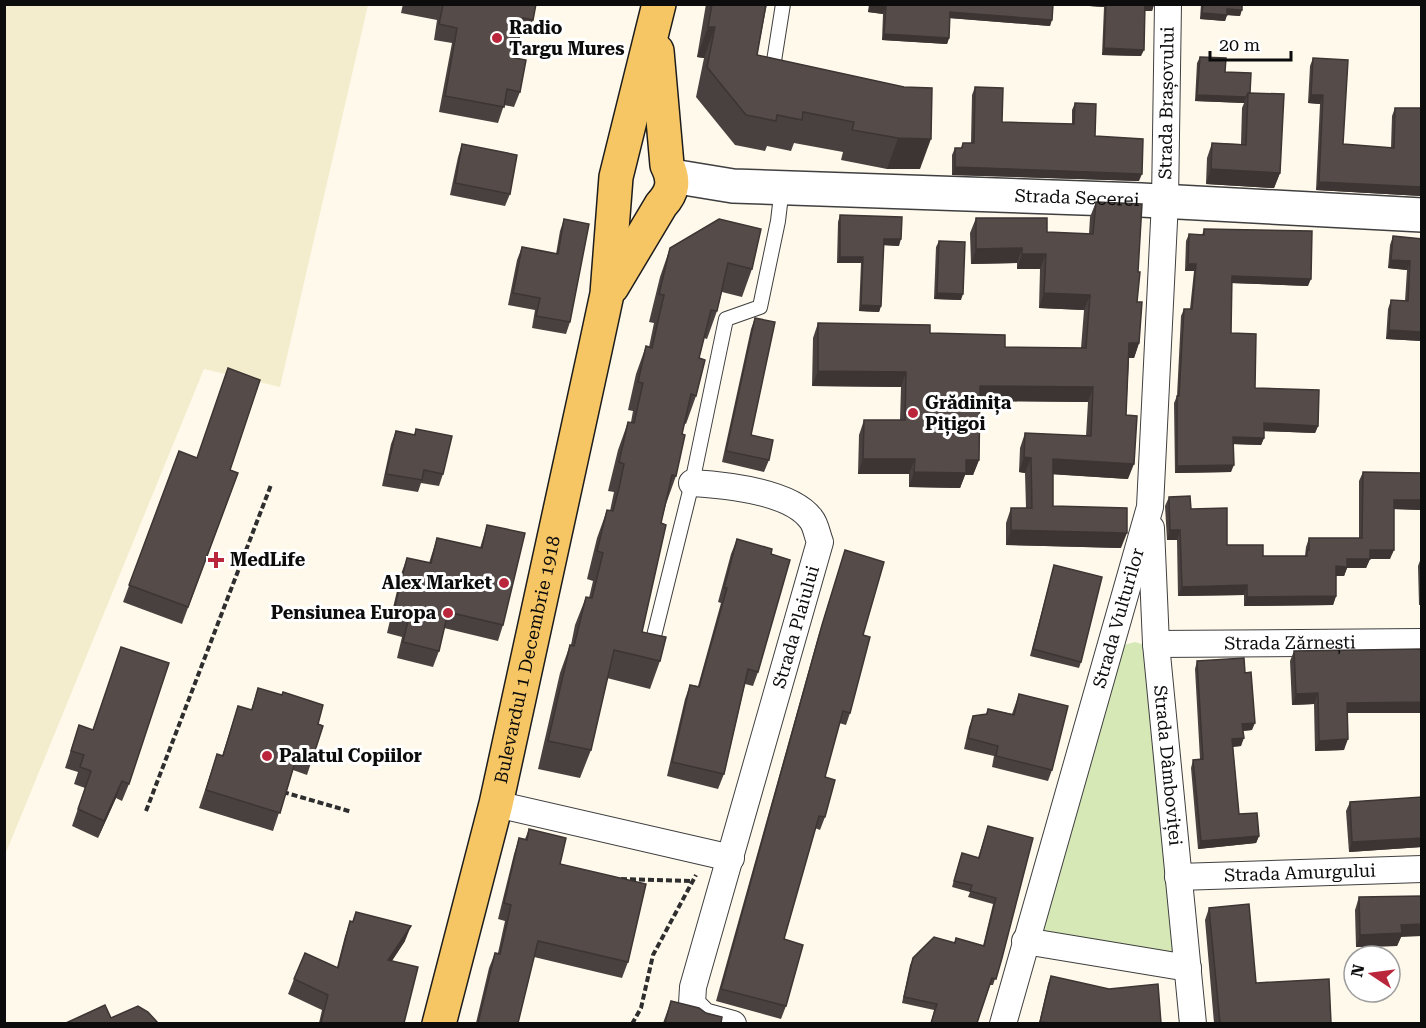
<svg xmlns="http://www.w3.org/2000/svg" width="1426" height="1028" font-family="'Roboto Serif',serif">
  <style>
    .farmland { fill: #f4edcd }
    .green { fill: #d5e8b6 }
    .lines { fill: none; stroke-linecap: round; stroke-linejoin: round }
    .service-casing { stroke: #3f3f3f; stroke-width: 16 }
    .minor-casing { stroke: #3f3f3f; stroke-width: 28 }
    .tertiary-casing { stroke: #3f3f3f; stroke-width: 36 }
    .primary-casing { stroke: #1d1d1d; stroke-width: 36 }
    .path { stroke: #2e2e2e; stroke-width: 4; stroke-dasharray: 6 3; stroke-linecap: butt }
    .service { stroke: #fff; stroke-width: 14 }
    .minor { stroke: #fff; stroke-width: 26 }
    .tertiary { stroke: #fff; stroke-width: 33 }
    .primary { stroke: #f6c564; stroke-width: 33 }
    .wall { fill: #49413f }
    .shaded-wall { fill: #3c3533 }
    .building { fill: #554c49; stroke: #3c3533; stroke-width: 1.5 }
    .poi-dot { fill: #ba273c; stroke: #fff; stroke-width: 2 }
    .labels { text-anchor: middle; stroke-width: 6; stroke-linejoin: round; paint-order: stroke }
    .poi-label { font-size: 18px; font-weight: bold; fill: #0c0c0c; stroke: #fff; text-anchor: start }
    .street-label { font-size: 18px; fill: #0c0c0c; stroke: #fff }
  </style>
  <rect width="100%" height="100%" fill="#fff9ec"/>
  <path class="farmland" d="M 5,5 L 368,5 L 280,387 L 204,369 L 5,855 Z"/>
  <path class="green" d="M 1135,642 L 1145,645 L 1178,955 L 1038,934 L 1124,645 Z"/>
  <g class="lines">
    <g class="service-casing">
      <g id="service">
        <path d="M 783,4 L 774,61 L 779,69 L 785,70"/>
        <path d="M 651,648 L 692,483 L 726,319 L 760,307 L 778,221 L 782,187"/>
      </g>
    </g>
    <g class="minor-casing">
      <g id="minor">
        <path d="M 692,483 C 724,485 790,491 811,519 C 816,525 817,535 820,542 L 693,987 L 692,1004 L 704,1016 L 733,1024"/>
        <path id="s1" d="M 1151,528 L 1156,644 L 1193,1024"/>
        <path id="s2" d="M 1156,644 L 1422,642"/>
        <path d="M 496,804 L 731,858"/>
        <path id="s3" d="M 1178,877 L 1422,869"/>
        <path d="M 1025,941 L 1188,968"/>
        <path id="s4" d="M 1003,1024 L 1150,507 L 1165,201 L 1168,4"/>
      </g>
    </g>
    <g class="tertiary-casing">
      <g id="tertiary">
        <path id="s5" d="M 672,176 L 733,186 L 1141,200 L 1422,215"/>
      </g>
    </g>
    <g class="primary-casing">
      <g id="primary">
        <path d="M 612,287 L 661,205 C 673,192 675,181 667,165 L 657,51"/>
        <path id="s6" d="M 439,1024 L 496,804 L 595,350 L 607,294 L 616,177 L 659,4"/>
      </g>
    </g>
    <g class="path">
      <path d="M 514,43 L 539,48"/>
      <path d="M 283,792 L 352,812"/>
      <path d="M 146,811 L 271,485"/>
      <path d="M 621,879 L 692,881"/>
      <path d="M 632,1024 L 641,1008 L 653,955 L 696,875"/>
    </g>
    <use href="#service" class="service"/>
    <use href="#minor" class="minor"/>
    <use href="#tertiary" class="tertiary"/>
    <use href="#primary" class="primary"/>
  </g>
  <g class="wall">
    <path d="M 403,4 L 536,4 L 533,20 L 527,35 L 520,34 L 515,58 L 520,92 L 514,107 L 504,105 L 498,123 L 439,112 L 452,43 L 434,40 L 437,20 L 401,13 Z"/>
    <path d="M 706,4 L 767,4 L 757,55 L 904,87 L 920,169 L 887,169 L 841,160 L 843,152 L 794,143 L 791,151 L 767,146 L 765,151 L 735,145 L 696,97 L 704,58 L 697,57 Z"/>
    <path d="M 869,4 L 1053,4 L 1050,26 L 950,18 L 949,38 L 947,44 L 882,40 L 883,14 L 868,12 Z"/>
    <path d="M 1060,4 L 1154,4 L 1152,11 L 1145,11 L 1141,56 L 1102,55 L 1104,7 Z"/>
    <path d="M 1201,4 L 1242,4 L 1240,16 L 1227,15 L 1225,21 L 1200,19 Z"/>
    <path d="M 1200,57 L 1225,72 L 1250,93 L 1280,173 L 1274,188 L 1206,184 L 1207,158 L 1212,143 L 1241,144 L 1242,108 L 1244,103 L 1195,101 L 1197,63 Z"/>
    <path d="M 1313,58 L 1343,144 L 1391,148 L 1392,116 L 1395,108 L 1422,108 L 1421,196 L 1316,190 L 1320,104 L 1308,103 L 1310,66 Z"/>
    <path d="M 975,87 L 1002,122 L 1072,124 L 1072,110 L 1075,103 L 1095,136 L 1139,181 L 952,175 L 952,155 L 955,148 L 961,148 L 963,143 L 971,143 L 972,95 Z"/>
    <path d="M 462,144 L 510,194 L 505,206 L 450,195 L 458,157 Z"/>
    <path d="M 1096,202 L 1137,302 L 1139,343 L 1134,358 L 1129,358 L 1126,415 L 1128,479 L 1053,474 L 1053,506 L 1121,548 L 1006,545 L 1006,523 L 1011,508 L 1026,508 L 1025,473 L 1019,472 L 1020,448 L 1025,433 L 1086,436 L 1088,402 L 980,401 L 979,460 L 973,475 L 965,475 L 960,488 L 909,487 L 909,474 L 858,474 L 859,435 L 864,420 L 900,420 L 901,387 L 812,386 L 813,338 L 818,323 L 930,333 L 1005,347 L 1081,348 L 1084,310 L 1039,308 L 1040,269 L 1017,269 L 1017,263 L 971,264 L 970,233 L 976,218 L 1047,232 L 1089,234 L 1090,217 Z"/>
    <path d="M 840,215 L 899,246 L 883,245 L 881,306 L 879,312 L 859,311 L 861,263 L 837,263 L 838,222 Z"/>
    <path d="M 564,219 L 570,322 L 566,334 L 532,328 L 535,310 L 508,305 L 517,260 L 522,247 L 556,254 L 560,231 Z"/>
    <path d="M 1204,229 L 1308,286 L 1232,283 L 1231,333 L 1255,388 L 1318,426 L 1315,433 L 1264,431 L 1264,438 L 1261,445 L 1233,444 L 1231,472 L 1175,473 L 1174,403 L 1177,396 L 1181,316 L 1184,309 L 1190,309 L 1194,271 L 1185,271 L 1186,241 L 1189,234 L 1202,235 Z"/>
    <path d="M 1393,236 L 1422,239 L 1422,341 L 1386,339 L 1388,309 L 1391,300 L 1405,301 L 1407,270 L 1388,268 L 1390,245 Z"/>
    <path d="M 939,241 L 961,300 L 934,299 L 936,247 Z"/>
    <path d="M 670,248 L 752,269 L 742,297 L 722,292 L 717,311 L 707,339 L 704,338 L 699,358 L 696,396 L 686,424 L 684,423 L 676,476 L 666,504 L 661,523 L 642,632 L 660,661 L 650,689 L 607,678 L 591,750 L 580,778 L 538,769 L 560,673 L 570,645 L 571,645 L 575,625 L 586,597 L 589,598 L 593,581 L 587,579 L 597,538 L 607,510 L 610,511 L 614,492 L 608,491 L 618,450 L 628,422 L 631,422 L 633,411 L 628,410 L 636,374 L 646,346 L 649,347 L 654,323 L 649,322 L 660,277 Z"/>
    <path d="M 755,318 L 751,435 L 769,460 L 764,472 L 722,462 L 751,329 Z"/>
    <path d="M 416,429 L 443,474 L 439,486 L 421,483 L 418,492 L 382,486 L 391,444 L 396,431 L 414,435 Z"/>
    <path d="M 179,451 L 238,473 L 182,624 L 123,602 Z"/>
    <path d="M 1363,472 L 1422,473 L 1422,510 L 1394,509 L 1390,559 L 1370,559 L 1366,568 L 1347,568 L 1344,576 L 1336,576 L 1336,596 L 1333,605 L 1244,606 L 1244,595 L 1178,596 L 1177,540 L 1167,540 L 1165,506 L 1169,497 L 1191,509 L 1227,545 L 1263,556 L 1305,556 L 1306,547 L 1309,538 L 1359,538 L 1359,481 Z"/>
    <path d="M 487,525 L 503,625 L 498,641 L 444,628 L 439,651 L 433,667 L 397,658 L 402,637 L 387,633 L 401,574 L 407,558 L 429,563 L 437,538 L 480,548 Z"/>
    <path d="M 737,539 L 771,554 L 758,672 L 753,686 L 745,684 L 724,774 L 718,789 L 667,776 L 685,699 L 690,685 L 698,686 L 721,603 L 718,602 L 731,554 Z"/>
    <path d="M 845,550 L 863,635 L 850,713 L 846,725 L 839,723 L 825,777 L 825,817 L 820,830 L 815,828 L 784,939 L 786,1006 L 781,1019 L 716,1001 L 818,637 Z"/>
    <path d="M 1421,558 L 1422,605 L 1419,605 L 1418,566 Z"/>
    <path d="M 1054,565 L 1081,662 L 1079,668 L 1030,656 Z"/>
    <path d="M 1294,651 L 1347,713 L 1344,750 L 1315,751 L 1314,704 L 1292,705 L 1290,661 Z"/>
    <path d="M 1197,661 L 1245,673 L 1252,730 L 1243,731 L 1241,746 L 1233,747 L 1239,814 L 1259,836 L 1256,843 L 1198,849 L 1191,768 L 1193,760 L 1200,759 L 1195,669 Z"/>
    <path d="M 258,688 L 318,724 L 313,757 L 307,775 L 293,770 L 273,831 L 199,808 L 217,754 L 222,756 L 238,706 L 251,710 Z"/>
    <path d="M 1019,694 L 1052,770 L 1048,781 L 992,767 L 994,756 L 964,749 L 969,727 L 973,716 L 986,714 L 988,709 L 1012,714 Z"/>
    <path d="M 79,725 L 129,784 L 122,801 L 116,798 L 98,838 L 72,826 L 85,788 L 74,784 L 78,772 L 65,768 Z"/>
    <path d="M 1422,797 L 1422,847 L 1349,852 L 1346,811 L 1350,802 Z"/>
    <path d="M 988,826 L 1002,958 L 993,985 L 990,985 L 977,1023 L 931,1023 L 934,1010 L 902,1003 L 910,965 L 913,958 L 954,943 L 956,938 L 983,946 L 993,904 L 968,897 L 970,892 L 952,887 L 960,859 L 978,858 Z"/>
    <path d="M 529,829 L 560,864 L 628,962 L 622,978 L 534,957 L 518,1023 L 476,1023 L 489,968 L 495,953 L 498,953 L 505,921 L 498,919 L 514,854 L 519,838 L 525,839 Z"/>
    <path d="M 1359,897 L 1401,937 L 1397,946 L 1356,947 L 1355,910 Z"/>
    <path d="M 1209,908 L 1256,983 L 1331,1023 L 1214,1023 L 1205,920 Z"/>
    <path d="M 356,912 L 405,941 L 392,961 L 404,1023 L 319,1023 L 322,1010 L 288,994 L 294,979 L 337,967 L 345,936 L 350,921 L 352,922 Z"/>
    <path d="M 1051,976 L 1161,1023 L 1039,1023 L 1048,984 Z"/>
    <path d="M 671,1001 L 721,1023 L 663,1023 Z"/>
  </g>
  <g class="shaded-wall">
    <path d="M 1060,4 L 1105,4 L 1104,7 Z"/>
    <path d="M 1145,4 L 1154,5 L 1152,11 L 1143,11 Z"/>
    <path d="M 870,6 L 886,7 L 883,14 L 868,12 Z"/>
    <path d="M 1227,9 L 1242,10 L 1240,16 L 1227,15 L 1225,21 L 1200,19 L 1202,13 Z"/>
    <path d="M 950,12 L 1052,20 L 1050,26 L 948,18 Z"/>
    <path d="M 708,27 L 715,27 L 704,58 L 697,57 Z"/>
    <path d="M 884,34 L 949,38 L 947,44 L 882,40 Z"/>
    <path d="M 1104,48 L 1144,50 L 1141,56 L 1102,55 Z"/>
    <path d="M 1197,95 L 1246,97 L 1244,103 L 1195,101 Z"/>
    <path d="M 1311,95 L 1323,95 L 1320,104 L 1308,103 Z"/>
    <path d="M 898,138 L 931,139 L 920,169 L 887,169 Z"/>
    <path d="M 955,167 L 1142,174 L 1139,181 L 952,175 Z"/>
    <path d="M 1211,169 L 1280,173 L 1274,188 L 1206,184 Z"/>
    <path d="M 1319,182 L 1422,187 L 1422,195 L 1421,196 L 1316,190 Z"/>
    <path d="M 884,239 L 901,239 L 899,246 L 881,245 Z"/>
    <path d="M 1022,248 L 1017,263 L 971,264 L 976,249 Z"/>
    <path d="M 1022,254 L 1046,254 L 1040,269 L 1017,269 Z"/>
    <path d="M 840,257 L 863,257 L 861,263 L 837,263 Z"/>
    <path d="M 1391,260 L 1410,261 L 1407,270 L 1388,268 Z"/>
    <path d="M 1188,264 L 1196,264 L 1194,271 L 1185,271 Z"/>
    <path d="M 1232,276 L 1311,279 L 1308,286 L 1230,283 Z"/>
    <path d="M 937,293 L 963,294 L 961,300 L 934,299 Z"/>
    <path d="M 1044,293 L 1090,295 L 1084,310 L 1039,308 Z"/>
    <path d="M 861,305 L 881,306 L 879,312 L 859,311 Z"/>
    <path d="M 1389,330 L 1422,332 L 1422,341 L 1386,339 Z"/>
    <path d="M 1129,343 L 1139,343 L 1134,358 L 1124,358 Z"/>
    <path d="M 818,371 L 906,372 L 901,387 L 812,386 Z"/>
    <path d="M 980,386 L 1093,387 L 1088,402 L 975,401 Z"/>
    <path d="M 1264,423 L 1318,426 L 1315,433 L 1262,431 Z"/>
    <path d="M 1233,437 L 1264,438 L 1261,445 L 1231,444 Z"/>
    <path d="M 1024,457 L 1031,458 L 1025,473 L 1019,472 Z"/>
    <path d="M 863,459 L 915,459 L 909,474 L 858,474 Z"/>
    <path d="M 1053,459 L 1134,464 L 1128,479 L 1048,474 Z"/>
    <path d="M 966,460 L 979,460 L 973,475 L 965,475 L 960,488 L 909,487 L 914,472 Z"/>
    <path d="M 1234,465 L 1231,472 L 1175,473 L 1177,466 Z"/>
    <path d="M 1394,500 L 1422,500 L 1422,510 L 1391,509 Z"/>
    <path d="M 1011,530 L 1127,533 L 1121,548 L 1006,545 Z"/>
    <path d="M 1170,530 L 1180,530 L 1177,540 L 1167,540 Z"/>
    <path d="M 1370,550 L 1394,550 L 1390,559 L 1366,559 Z"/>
    <path d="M 1347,559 L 1370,559 L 1366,568 L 1347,568 L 1344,576 L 1332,576 L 1336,566 Z"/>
    <path d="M 1247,585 L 1244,595 L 1178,596 L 1182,587 Z"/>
    <path d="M 1336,596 L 1333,605 L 1244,606 L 1247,597 Z"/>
    <path d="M 1318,693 L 1314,704 L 1292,705 L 1296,694 Z"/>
    <path d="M 1422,702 L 1422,713 L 1343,713 L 1347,703 Z"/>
    <path d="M 1255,723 L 1252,730 L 1240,731 L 1242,724 Z"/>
    <path d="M 1244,738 L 1241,746 L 1229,747 L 1232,739 Z"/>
    <path d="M 1348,739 L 1344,750 L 1315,751 L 1319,741 Z"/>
    <path d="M 122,781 L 116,798 L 98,838 L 104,821 Z"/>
    <path d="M 1259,836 L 1256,843 L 1198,849 L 1201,841 Z"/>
    <path d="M 1422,838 L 1422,847 L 1349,852 L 1352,842 Z"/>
    <path d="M 1422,924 L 1422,936 L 1401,937 L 1397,946 L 1356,947 L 1360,935 L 1401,925 Z"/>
    <path d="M 411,926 L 405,941 L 382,975 L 388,960 Z"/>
  </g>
  <g class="building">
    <path d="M 442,4 L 536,4 L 533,20 L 523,18 L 515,58 L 526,60 L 520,92 L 507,89 L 504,107 L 445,96 L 457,28 L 439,24 L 443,5 Z"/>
    <path d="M 712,4 L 766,4 L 757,55 L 904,87 L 932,88 L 931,139 L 898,138 L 852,130 L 854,122 L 803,112 L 802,120 L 777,115 L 776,121 L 746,115 L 707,67 L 715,27 L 708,27 Z"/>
    <path d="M 871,4 L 1053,4 L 1052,20 L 950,12 L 949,38 L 884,34 L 886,7 L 870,6 Z"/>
    <path d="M 1106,4 L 1145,4 L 1144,50 L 1104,48 Z"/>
    <path d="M 1203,4 L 1242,4 L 1242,10 L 1227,9 L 1227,15 L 1202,13 Z"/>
    <path d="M 1200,57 L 1226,58 L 1225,72 L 1251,73 L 1250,93 L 1248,93 L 1246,97 L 1197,95 Z"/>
    <path d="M 1313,58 L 1348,60 L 1343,144 L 1394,148 L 1395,108 L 1422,108 L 1422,187 L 1319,182 L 1323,95 L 1311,95 Z"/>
    <path d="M 975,87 L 1003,88 L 1002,122 L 1074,124 L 1075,103 L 1096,104 L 1095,136 L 1143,139 L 1142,174 L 955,167 L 955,148 L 962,148 L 963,143 L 974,143 Z"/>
    <path d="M 1248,93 L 1284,94 L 1280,173 L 1211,169 L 1212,143 L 1246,145 Z"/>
    <path d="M 462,144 L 517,155 L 510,194 L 455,183 Z"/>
    <path d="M 1096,202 L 1142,204 L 1138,272 L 1140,272 L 1137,302 L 1142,302 L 1139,343 L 1129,343 L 1126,415 L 1137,416 L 1134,464 L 1053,459 L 1053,506 L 1127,508 L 1127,533 L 1011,530 L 1011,508 L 1032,508 L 1031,458 L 1024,457 L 1025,433 L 1091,436 L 1093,387 L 980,386 L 979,460 L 966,460 L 966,473 L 914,472 L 915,459 L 863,459 L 864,420 L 905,420 L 906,372 L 818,371 L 818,323 L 930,325 L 930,333 L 1005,335 L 1005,347 L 1086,348 L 1090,295 L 1044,293 L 1046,254 L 1022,254 L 1022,248 L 976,249 L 976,218 L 1047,218 L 1047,232 L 1093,234 Z"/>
    <path d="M 840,215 L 902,217 L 901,239 L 884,239 L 881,306 L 861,305 L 863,257 L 840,257 Z"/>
    <path d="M 564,219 L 589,224 L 570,322 L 536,316 L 540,298 L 513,293 L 522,247 L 558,254 Z"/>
    <path d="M 719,219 L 761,229 L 752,269 L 728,263 L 717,311 L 711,310 L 699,358 L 705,360 L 696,396 L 691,394 L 682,434 L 685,435 L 676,476 L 672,475 L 661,523 L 666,525 L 642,632 L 666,637 L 660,661 L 614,650 L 591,750 L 548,741 L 570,645 L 574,646 L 586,597 L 592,598 L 603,553 L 597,551 L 607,510 L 613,511 L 619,488 L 624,464 L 619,462 L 628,422 L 634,423 L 643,383 L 638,382 L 646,346 L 652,348 L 658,321 L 664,295 L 659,294 L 670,248 Z"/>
    <path d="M 1204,229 L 1312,231 L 1311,279 L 1232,276 L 1231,333 L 1256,334 L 1255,388 L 1319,390 L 1318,426 L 1264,423 L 1264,438 L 1233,437 L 1234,465 L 1177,466 L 1177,396 L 1179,396 L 1184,309 L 1192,309 L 1196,264 L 1188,264 L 1189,234 L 1204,235 Z"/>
    <path d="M 1393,236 L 1422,239 L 1422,332 L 1389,330 L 1391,300 L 1408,301 L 1410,261 L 1391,260 Z"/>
    <path d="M 939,241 L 965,242 L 963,294 L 937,293 Z"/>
    <path d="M 755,318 L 775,322 L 751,435 L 773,440 L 769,460 L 726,451 Z"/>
    <path d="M 228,368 L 260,380 L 230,470 L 238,473 L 188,607 L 129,585 L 179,451 L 197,458 Z"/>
    <path d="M 416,429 L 452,436 L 443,474 L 424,470 L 422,480 L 386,474 L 396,431 L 415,435 Z"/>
    <path d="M 1363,472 L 1422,473 L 1422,500 L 1394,500 L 1394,550 L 1370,550 L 1370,559 L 1347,559 L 1347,567 L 1336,566 L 1336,596 L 1247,597 L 1247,585 L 1182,587 L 1180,530 L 1170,530 L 1169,497 L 1190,496 L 1191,509 L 1227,508 L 1227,545 L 1263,545 L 1263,556 L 1307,556 L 1307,550 L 1309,550 L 1309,538 L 1362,538 Z"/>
    <path d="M 487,525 L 525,533 L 503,625 L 448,612 L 439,651 L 403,642 L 408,621 L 392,617 L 407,558 L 431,563 L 437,538 L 482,548 Z"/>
    <path d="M 737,539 L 772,549 L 771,554 L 790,560 L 758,672 L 748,669 L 724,774 L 672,762 L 690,685 L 699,687 L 727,588 L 724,588 Z"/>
    <path d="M 845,550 L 884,562 L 863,635 L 870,637 L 850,713 L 843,711 L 825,777 L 835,780 L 825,817 L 819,816 L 784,939 L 803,945 L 786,1006 L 721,989 L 822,625 Z"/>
    <path d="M 1054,565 L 1102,577 L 1081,662 L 1033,649 Z"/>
    <path d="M 121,647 L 169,663 L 129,784 L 122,781 L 104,821 L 78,809 L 91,771 L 80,767 L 84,755 L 71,751 L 79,725 L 93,730 Z"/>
    <path d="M 1422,649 L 1422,702 L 1347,703 L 1348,739 L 1319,741 L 1318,693 L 1296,694 L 1294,651 Z"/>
    <path d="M 1244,658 L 1245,673 L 1251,672 L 1255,723 L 1242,724 L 1244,738 L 1232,739 L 1239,814 L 1257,813 L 1259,836 L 1201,841 L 1193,760 L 1203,759 L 1197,661 Z"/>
    <path d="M 258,688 L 282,695 L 283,692 L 323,705 L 318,724 L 323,726 L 313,757 L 298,752 L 280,813 L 206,790 L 217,754 L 223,756 L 238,706 L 252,710 Z"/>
    <path d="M 1019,694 L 1068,706 L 1052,770 L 996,756 L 998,746 L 968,738 L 973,716 L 987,714 L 988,709 L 1014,715 Z"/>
    <path d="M 1422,797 L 1422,838 L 1352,842 L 1350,802 Z"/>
    <path d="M 988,826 L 1033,838 L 1002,958 L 996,979 L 992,978 L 977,1023 L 931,1023 L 937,1004 L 904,997 L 913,958 L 934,937 L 955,943 L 956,938 L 984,946 L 996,898 L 970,891 L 972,885 L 954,881 L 962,853 L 979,858 Z"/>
    <path d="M 529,829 L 566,838 L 560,864 L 646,884 L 628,962 L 538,941 L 518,1023 L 478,1023 L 495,953 L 500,954 L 511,905 L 504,903 L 519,838 L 527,840 Z"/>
    <path d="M 1422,896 L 1422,924 L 1401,925 L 1402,933 L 1360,935 L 1359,897 Z"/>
    <path d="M 1249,904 L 1256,983 L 1329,979 L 1331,1023 L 1220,1023 L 1209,908 Z"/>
    <path d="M 356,912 L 411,926 L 388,960 L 418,967 L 404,1023 L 321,1023 L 328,995 L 294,979 L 305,953 L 338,968 L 350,921 L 353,922 Z"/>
    <path d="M 1051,976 L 1109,989 L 1158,984 L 1161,1023 L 1048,1023 L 1040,1022 Z"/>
    <path d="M 671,1001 L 699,1008 L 706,1013 L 722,1017 L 721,1023 L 665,1023 Z"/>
    <path d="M 105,1005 L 111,1018 L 138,1006 L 148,1012 L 158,1023 L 66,1023 Z"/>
  </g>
  <g class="poi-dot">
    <circle cx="497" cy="38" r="6"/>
    <circle cx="913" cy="413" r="6"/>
    <path d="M213 551h6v6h6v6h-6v6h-6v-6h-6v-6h6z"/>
    <circle cx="504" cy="583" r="6"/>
    <circle cx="448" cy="613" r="6"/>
    <circle cx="267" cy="756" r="6"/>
  </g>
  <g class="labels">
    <g class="poi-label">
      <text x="509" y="34">Radio<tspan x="509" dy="21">Targu Mures</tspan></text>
      <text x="925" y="409">Grădinița<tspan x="925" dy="21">Pițigoi</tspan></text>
      <text x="230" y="566">MedLife</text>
      <text x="492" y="589" text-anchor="end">Alex Market</text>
      <text x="436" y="619" text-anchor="end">Pensiunea Europa</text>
      <text x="279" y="762">Palatul Copiilor</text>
    </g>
    <g class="street-label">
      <text dy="6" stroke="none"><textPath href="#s4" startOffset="942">Strada Brașovului</textPath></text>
      <text dy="6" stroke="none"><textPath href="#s5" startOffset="406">Strada Secerei</textPath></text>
      <text dy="6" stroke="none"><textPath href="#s4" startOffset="422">Strada Vulturilor</textPath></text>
      <text transform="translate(796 627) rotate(-74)" y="6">Strada Plaiului</text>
      <text dy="6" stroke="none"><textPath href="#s2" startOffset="134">Strada Zărnești</textPath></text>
      <text dy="6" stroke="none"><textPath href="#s6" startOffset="375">Bulevardul 1 Decembrie 1918</textPath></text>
      <text dy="6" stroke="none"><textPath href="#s1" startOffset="238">Strada Dâmboviței</textPath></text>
      <text dy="6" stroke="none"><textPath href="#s3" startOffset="122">Strada Amurgului</textPath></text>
    </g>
  </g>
  <rect width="1426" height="1028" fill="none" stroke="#0c0c0c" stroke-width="12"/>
  <g transform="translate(1372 974) rotate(283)"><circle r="28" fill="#ffffff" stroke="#9e9e9e" stroke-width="1.5"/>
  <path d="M0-4.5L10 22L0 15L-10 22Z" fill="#ba273c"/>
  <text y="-9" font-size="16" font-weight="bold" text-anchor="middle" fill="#0c0c0c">N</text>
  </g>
  <path d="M1210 51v9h81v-9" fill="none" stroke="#0c0c0c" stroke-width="3"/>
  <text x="1219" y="51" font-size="18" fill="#0c0c0c" stroke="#ffffff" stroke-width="4.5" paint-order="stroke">20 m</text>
</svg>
